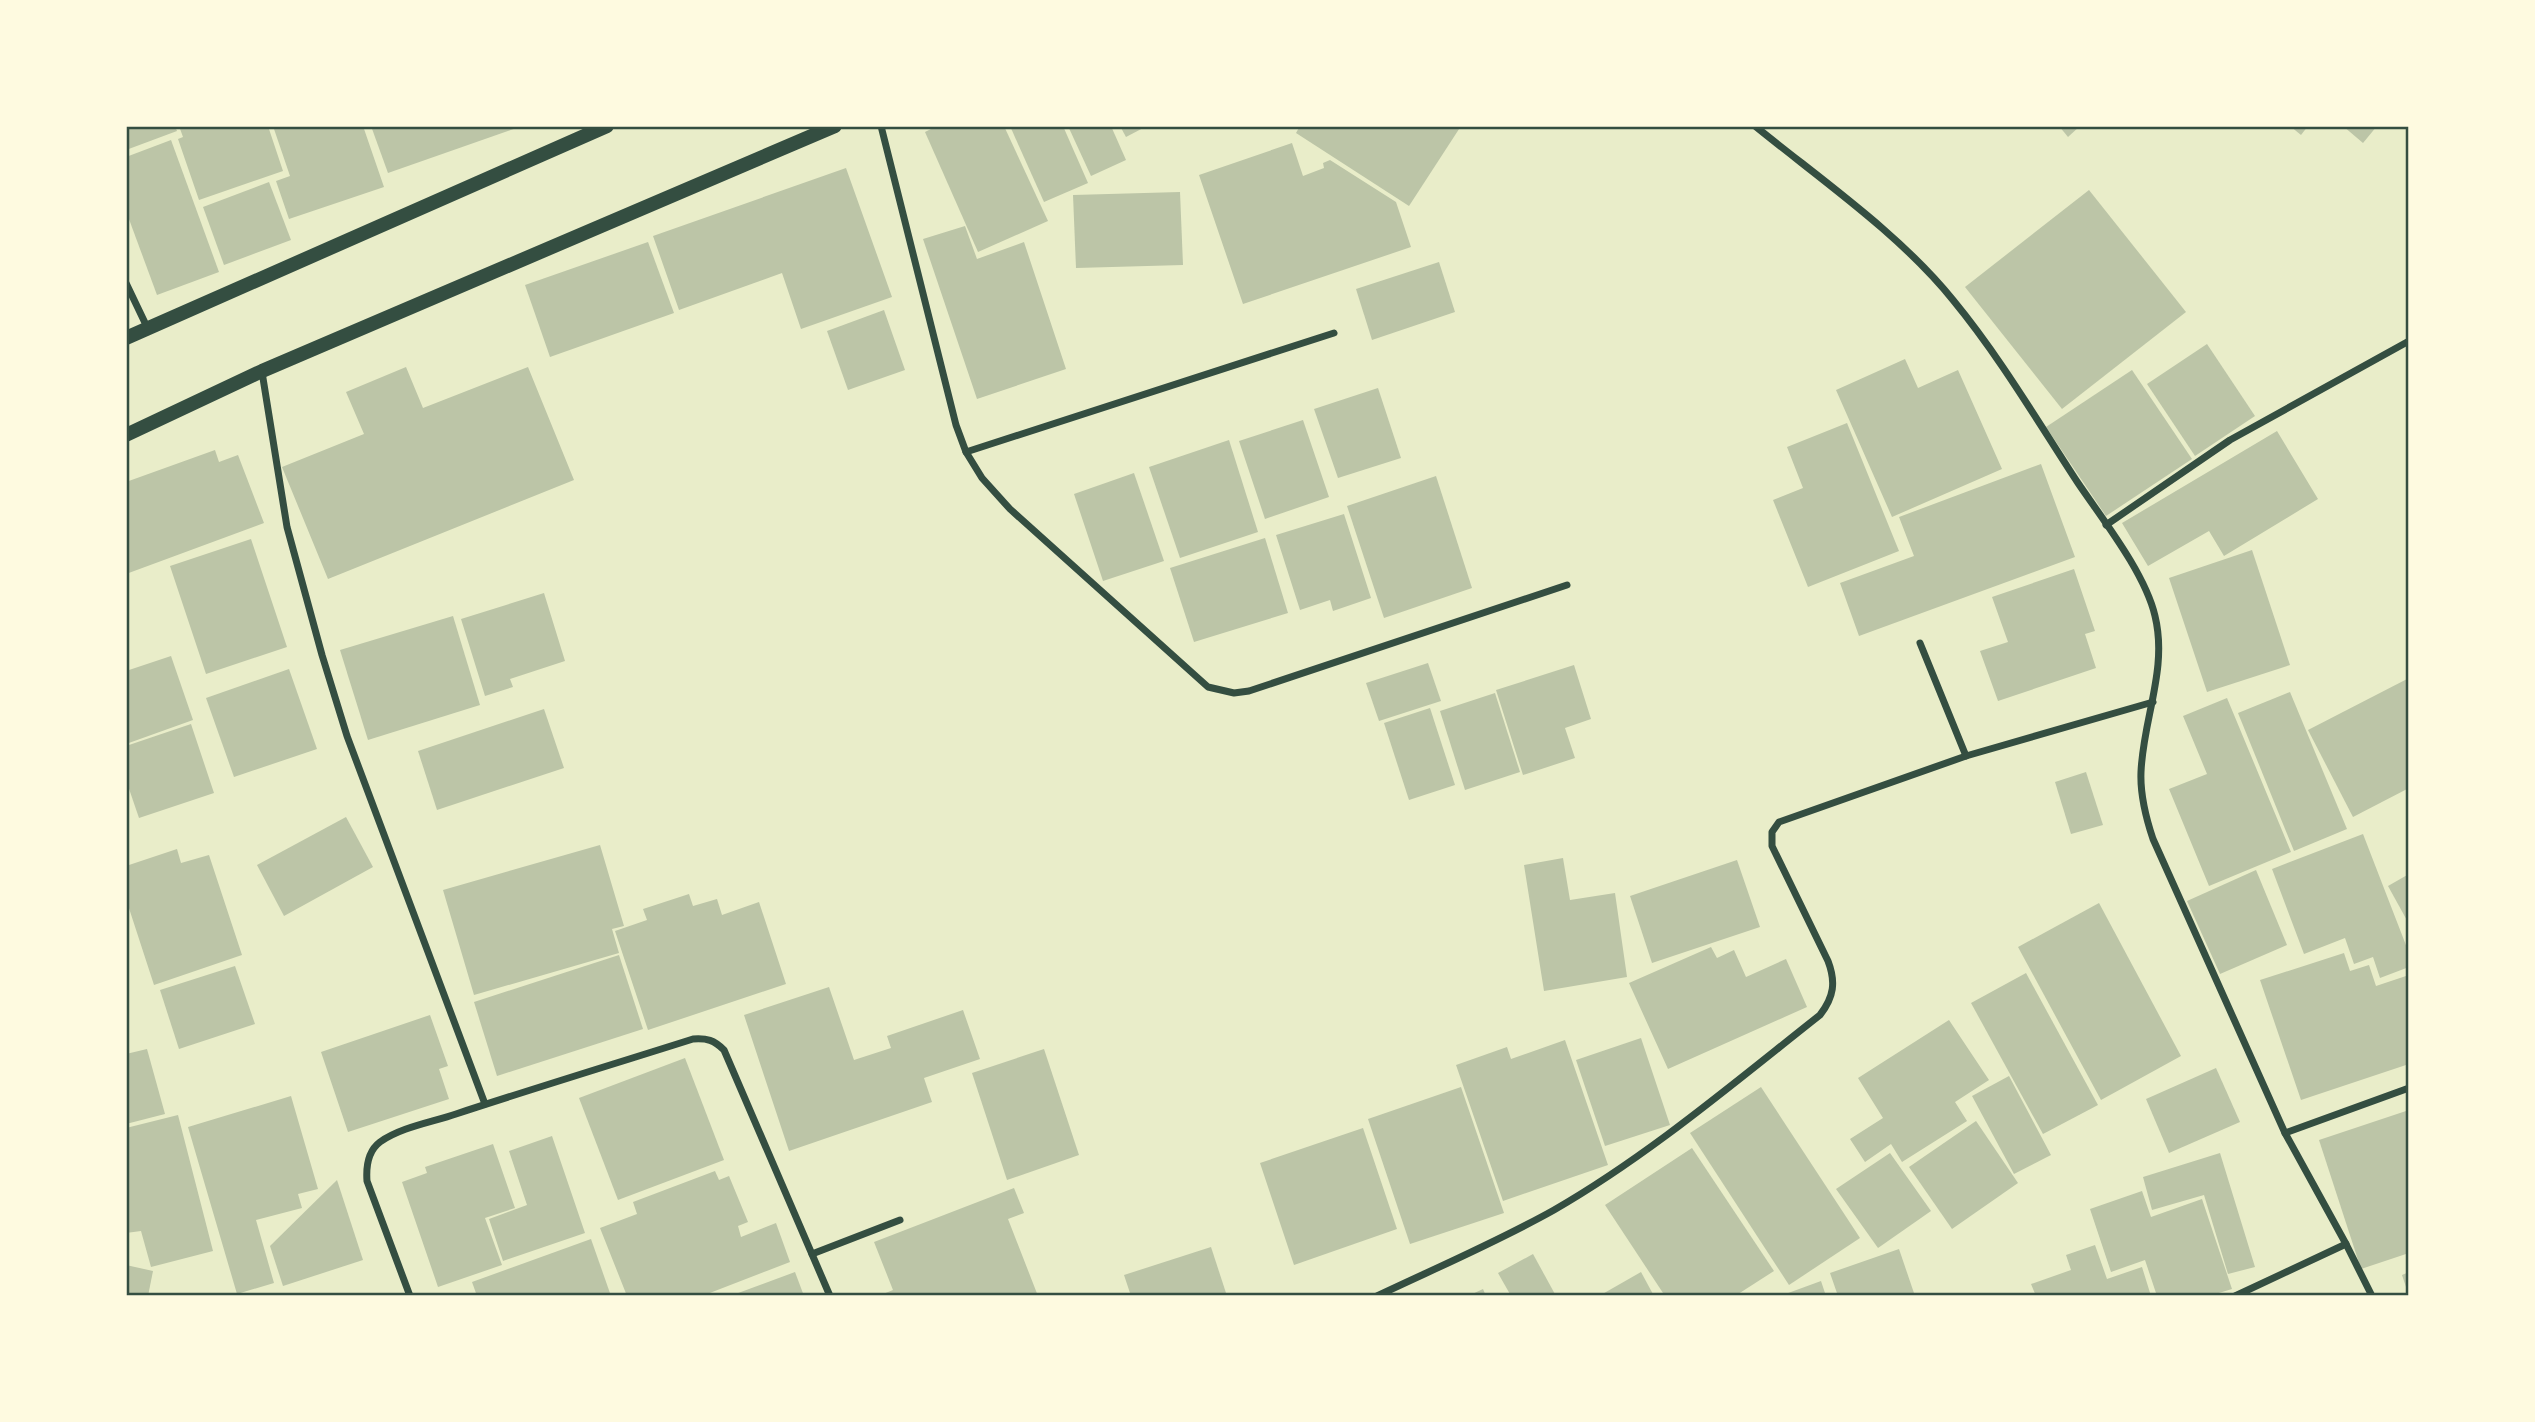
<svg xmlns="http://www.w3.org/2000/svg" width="2535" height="1422" font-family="'DejaVu Sans',sans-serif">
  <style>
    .building { fill: #bcc5a7 }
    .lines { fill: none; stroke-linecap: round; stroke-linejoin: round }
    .minor { stroke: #344e41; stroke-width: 7 }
    .secondary { stroke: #344e41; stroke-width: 14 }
    .neatline { fill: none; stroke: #344e41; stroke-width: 2.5 }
  </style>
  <rect width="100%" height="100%" fill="#e9edc9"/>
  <g class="building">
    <path d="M 126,126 L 175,126 L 177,131 L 126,150 Z"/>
    <path d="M 179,126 L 268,126 L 283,171 L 199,200 L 178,139 L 183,137 Z"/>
    <path d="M 283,126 L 363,126 L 384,187 L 289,219 L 276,181 L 290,176 L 274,129 Z"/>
    <path d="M 371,126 L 522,126 L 388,173 Z"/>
    <path d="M 937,126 L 1004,126 L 1048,221 L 978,252 L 925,132 Z"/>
    <path d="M 1010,126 L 1063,126 L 1088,183 L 1044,202 Z"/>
    <path d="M 1068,126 L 1111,126 L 1126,160 L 1091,176 Z"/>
    <path d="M 1120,126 L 1147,126 L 1126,137 Z"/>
    <path d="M 1300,126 L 1461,126 L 1409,206 L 1296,133 Z"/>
    <path d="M 2059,126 L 2080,126 L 2068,137 Z"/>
    <path d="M 2290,126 L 2308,126 L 2301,135 Z"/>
    <path d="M 2343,126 L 2377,126 L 2363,143 Z"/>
    <path d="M 171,140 L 219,272 L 157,295 L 126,211 L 126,157 Z"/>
    <path d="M 1292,143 L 1303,176 L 1324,168 L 1323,163 L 1330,160 L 1396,202 L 1411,247 L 1243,304 L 1199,175 Z"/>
    <path d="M 846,168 L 892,297 L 801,329 L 782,273 L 679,310 L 653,236 Z"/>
    <path d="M 269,182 L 291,240 L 224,265 L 203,207 Z"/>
    <path d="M 2089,190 L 2186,312 L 2062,409 L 1965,287 Z"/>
    <path d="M 1180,192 L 1183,265 L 1076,268 L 1073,195 Z"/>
    <path d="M 965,226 L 977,259 L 1024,242 L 1066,369 L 977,399 L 923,239 Z"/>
    <path d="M 648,242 L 674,313 L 550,357 L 525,285 Z"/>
    <path d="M 1439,262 L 1455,312 L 1372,340 L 1356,289 Z"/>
    <path d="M 884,310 L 905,370 L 848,390 L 827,331 Z"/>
    <path d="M 2207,344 L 2255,416 L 2195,456 L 2147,384 Z"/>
    <path d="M 1905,359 L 1918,388 L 1958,370 L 2002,469 L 1892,517 L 1836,390 Z"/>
    <path d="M 406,367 L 423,408 L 528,367 L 574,480 L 328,579 L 282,467 L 364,434 L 346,392 Z"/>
    <path d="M 2132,370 L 2192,459 L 2106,516 L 2046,427 Z"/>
    <path d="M 1378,388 L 1401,458 L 1338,478 L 1314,409 Z"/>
    <path d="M 1303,420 L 1329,497 L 1265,519 L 1239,441 Z"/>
    <path d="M 1847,423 L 1899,551 L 1808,587 L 1773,500 L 1803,488 L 1787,447 Z"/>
    <path d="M 2277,431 L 2318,499 L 2224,556 L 2209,531 L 2148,566 L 2122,523 Z"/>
    <path d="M 1229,440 L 1258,532 L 1180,558 L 1149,467 Z"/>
    <path d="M 215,450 L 219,462 L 238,455 L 264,523 L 126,574 L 126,482 Z"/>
    <path d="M 2041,464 L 2075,557 L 1859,636 L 1840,583 L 1914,556 L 1899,517 Z"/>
    <path d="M 1134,473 L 1164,561 L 1103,581 L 1074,494 Z"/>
    <path d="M 1436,476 L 1472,588 L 1384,618 L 1347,506 Z"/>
    <path d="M 1344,514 L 1371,598 L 1333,611 L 1330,600 L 1300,610 L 1276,535 Z"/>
    <path d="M 1265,538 L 1288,613 L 1194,642 L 1170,568 Z"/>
    <path d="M 251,539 L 287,647 L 206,674 L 170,566 Z"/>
    <path d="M 2252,550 L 2290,665 L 2207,692 L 2169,578 Z"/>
    <path d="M 2074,569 L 2095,631 L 2085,634 L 2096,668 L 1998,701 L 1980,651 L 2008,642 L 1992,597 Z"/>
    <path d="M 544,593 L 565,661 L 510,679 L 513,687 L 485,696 L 461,619 Z"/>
    <path d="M 453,616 L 480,705 L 368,740 L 340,650 Z"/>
    <path d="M 171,656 L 193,720 L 126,744 L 126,671 Z"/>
    <path d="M 1428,663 L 1441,701 L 1379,721 L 1366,683 Z"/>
    <path d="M 1574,665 L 1591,719 L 1565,728 L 1575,758 L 1523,775 L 1496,690 Z"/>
    <path d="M 289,669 L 317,749 L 234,777 L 206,698 Z"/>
    <path d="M 2409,678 L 2409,788 L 2353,817 L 2308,730 Z"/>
    <path d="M 2290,692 L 2347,829 L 2294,851 L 2238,713 Z"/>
    <path d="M 1495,693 L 1520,772 L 1465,790 L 1440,711 Z"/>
    <path d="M 2227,698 L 2291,852 L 2209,886 L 2169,789 L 2207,774 L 2183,716 Z"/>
    <path d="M 1430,708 L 1455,785 L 1409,800 L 1384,723 Z"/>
    <path d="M 544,709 L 564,768 L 437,810 L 418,751 Z"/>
    <path d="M 191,724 L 214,793 L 139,818 L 126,780 L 126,746 Z"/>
    <path d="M 2086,772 L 2103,825 L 2071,834 L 2055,782 Z"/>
    <path d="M 346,817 L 373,867 L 284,916 L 257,865 Z"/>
    <path d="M 2363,834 L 2409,953 L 2409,967 L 2380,978 L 2373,957 L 2354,964 L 2345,938 L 2304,954 L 2272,869 Z"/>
    <path d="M 600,845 L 624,926 L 612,929 L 619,953 L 474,995 L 443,890 Z"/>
    <path d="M 177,849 L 181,863 L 209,855 L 242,955 L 154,985 L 126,899 L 126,866 Z"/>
    <path d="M 1563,858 L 1570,900 L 1615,893 L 1627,977 L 1544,991 L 1524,865 Z"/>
    <path d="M 1737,860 L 1760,927 L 1652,963 L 1630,896 Z"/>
    <path d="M 2256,870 L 2287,945 L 2220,974 L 2187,901 Z"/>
    <path d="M 2409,874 L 2409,924 L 2388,886 Z"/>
    <path d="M 689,894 L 693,906 L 717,899 L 722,915 L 759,902 L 786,984 L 648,1030 L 615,931 L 647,920 L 643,909 Z"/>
    <path d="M 2099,903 L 2181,1056 L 2101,1100 L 2018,947 Z"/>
    <path d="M 1711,947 L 1717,958 L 1734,950 L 1746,977 L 1786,959 L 1807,1007 L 1668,1069 L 1629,983 Z"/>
    <path d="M 2344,953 L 2350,971 L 2369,965 L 2376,986 L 2409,975 L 2409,1064 L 2301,1100 L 2260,980 Z"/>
    <path d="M 619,955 L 643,1029 L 497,1076 L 474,1002 Z"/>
    <path d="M 235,966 L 255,1024 L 179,1049 L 160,990 Z"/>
    <path d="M 2026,973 L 2098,1105 L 2043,1134 L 1971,1003 Z"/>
    <path d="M 829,987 L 854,1060 L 891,1048 L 887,1036 L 963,1010 L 980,1059 L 924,1078 L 932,1102 L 789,1151 L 744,1015 Z"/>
    <path d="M 430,1015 L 448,1066 L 439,1069 L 449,1099 L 348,1132 L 321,1052 Z"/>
    <path d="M 1949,1020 L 1989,1080 L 1955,1102 L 1967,1121 L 1902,1162 L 1891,1144 L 1865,1162 L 1850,1139 L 1883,1118 L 1858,1078 Z"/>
    <path d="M 1641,1038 L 1670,1125 L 1605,1146 L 1576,1060 Z"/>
    <path d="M 1565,1040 L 1608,1165 L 1503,1201 L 1456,1065 L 1507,1047 L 1511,1059 Z"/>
    <path d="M 147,1049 L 165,1114 L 126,1124 L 126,1054 Z"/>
    <path d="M 1044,1049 L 1079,1155 L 1007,1180 L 972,1073 Z"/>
    <path d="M 685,1058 L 724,1160 L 618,1200 L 579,1098 Z"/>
    <path d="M 2216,1068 L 2240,1122 L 2169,1153 L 2146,1099 Z"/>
    <path d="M 2009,1076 L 2051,1155 L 2014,1174 L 1972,1096 Z"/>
    <path d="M 1461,1087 L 1504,1213 L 1410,1244 L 1368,1119 Z"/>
    <path d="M 1761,1087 L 1860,1238 L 1789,1285 L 1690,1133 Z"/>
    <path d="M 291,1096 L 318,1189 L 298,1194 L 302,1208 L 256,1220 L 274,1283 L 237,1294 L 188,1127 Z"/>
    <path d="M 2409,1110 L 2409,1253 L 2361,1269 L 2319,1140 Z"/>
    <path d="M 178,1115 L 213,1251 L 151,1267 L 141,1231 L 126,1233 L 126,1128 Z"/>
    <path d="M 1976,1121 L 2018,1183 L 1952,1229 L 1909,1167 Z"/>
    <path d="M 1363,1128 L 1397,1229 L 1294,1265 L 1260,1163 Z"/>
    <path d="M 552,1136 L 585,1233 L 503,1261 L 489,1219 L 527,1205 L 509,1151 Z"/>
    <path d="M 493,1144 L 515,1208 L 485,1218 L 502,1265 L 438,1287 L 402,1182 L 427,1173 L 425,1167 Z"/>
    <path d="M 1692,1148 L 1774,1271 L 1735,1296 L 1665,1296 L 1605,1205 Z"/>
    <path d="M 1890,1153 L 1931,1211 L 1878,1248 L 1836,1189 Z"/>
    <path d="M 2220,1153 L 2255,1267 L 2228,1274 L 2204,1195 L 2152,1210 L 2143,1177 Z"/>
    <path d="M 715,1171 L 719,1180 L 729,1176 L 748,1222 L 738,1226 L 741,1237 L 776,1223 L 790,1262 L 702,1296 L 627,1296 L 600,1228 L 637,1214 L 633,1202 Z"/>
    <path d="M 337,1180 L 363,1260 L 283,1286 L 270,1246 Z"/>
    <path d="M 1014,1188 L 1024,1213 L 1008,1219 L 1038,1296 L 878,1296 L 893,1290 L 874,1242 Z"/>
    <path d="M 2142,1191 L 2151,1217 L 2202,1199 L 2232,1289 L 2209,1296 L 2157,1296 L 2145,1260 L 2111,1272 L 2090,1209 Z"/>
    <path d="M 591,1239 L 611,1296 L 477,1296 L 472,1282 Z"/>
    <path d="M 2095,1245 L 2107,1279 L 2142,1267 L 2151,1296 L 2036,1296 L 2031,1284 L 2071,1270 L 2066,1255 Z"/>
    <path d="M 1211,1247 L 1227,1296 L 1131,1296 L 1124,1275 Z"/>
    <path d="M 1899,1249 L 1915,1296 L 1838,1296 L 1830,1273 Z"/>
    <path d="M 1533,1254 L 1556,1296 L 1511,1296 L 1498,1273 Z"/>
    <path d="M 126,1265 L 153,1271 L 148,1296 L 126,1296 Z"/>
    <path d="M 795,1272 L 804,1296 L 730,1296 Z"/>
    <path d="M 1641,1272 L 1654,1296 L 1599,1296 Z"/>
    <path d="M 2409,1272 L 2409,1296 L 2402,1275 Z"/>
    <path d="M 1821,1281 L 1826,1296 L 1780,1296 Z"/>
    <path d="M 1483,1289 L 1486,1296 L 1468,1296 Z"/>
  </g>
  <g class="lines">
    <g class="minor">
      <path d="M 881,126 L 956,425 L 966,452 L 982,478 L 1010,509 L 1208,687 L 1234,693 L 1249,691 L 1567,585"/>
      <path d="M 1755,126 C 1820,179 1900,234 1953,300 C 2000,357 2038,422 2078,483 C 2103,520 2145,573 2155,616 C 2168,669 2143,719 2141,772 C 2140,795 2146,818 2153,839 L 2285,1133 L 2346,1244 L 2372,1296"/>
      <path d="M 126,283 L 147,327"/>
      <path d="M 262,372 L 287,527 L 322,655 L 347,736 L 485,1104"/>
      <path d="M 966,452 L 1334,333"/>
      <path d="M 2106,525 L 2230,440 L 2409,341"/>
      <path d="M 1920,643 L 1966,756"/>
      <path d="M 2285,1133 L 2409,1088"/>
      <path d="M 812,1254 L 900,1220"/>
      <path d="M 410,1296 L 367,1181 C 366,1167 368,1151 380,1142 C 401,1127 433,1122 456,1114 C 535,1088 614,1064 693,1039 C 707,1038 714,1040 724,1050 L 830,1296"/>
      <path d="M 1377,1296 C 1436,1268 1497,1242 1554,1210 C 1648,1156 1735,1082 1820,1015 C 1834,997 1836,982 1828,961 L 1772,846 L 1772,832 L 1779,822 L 1966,756 L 2153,702"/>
      <path d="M 2235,1296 L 2346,1244"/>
    </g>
    <g class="secondary">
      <path d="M 126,338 L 607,126"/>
      <path d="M 126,435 L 262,371 L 835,126"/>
    </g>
  </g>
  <rect width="2535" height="1422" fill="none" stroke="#fefae0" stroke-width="256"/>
  <rect x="128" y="128" width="2279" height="1166" class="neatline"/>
</svg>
